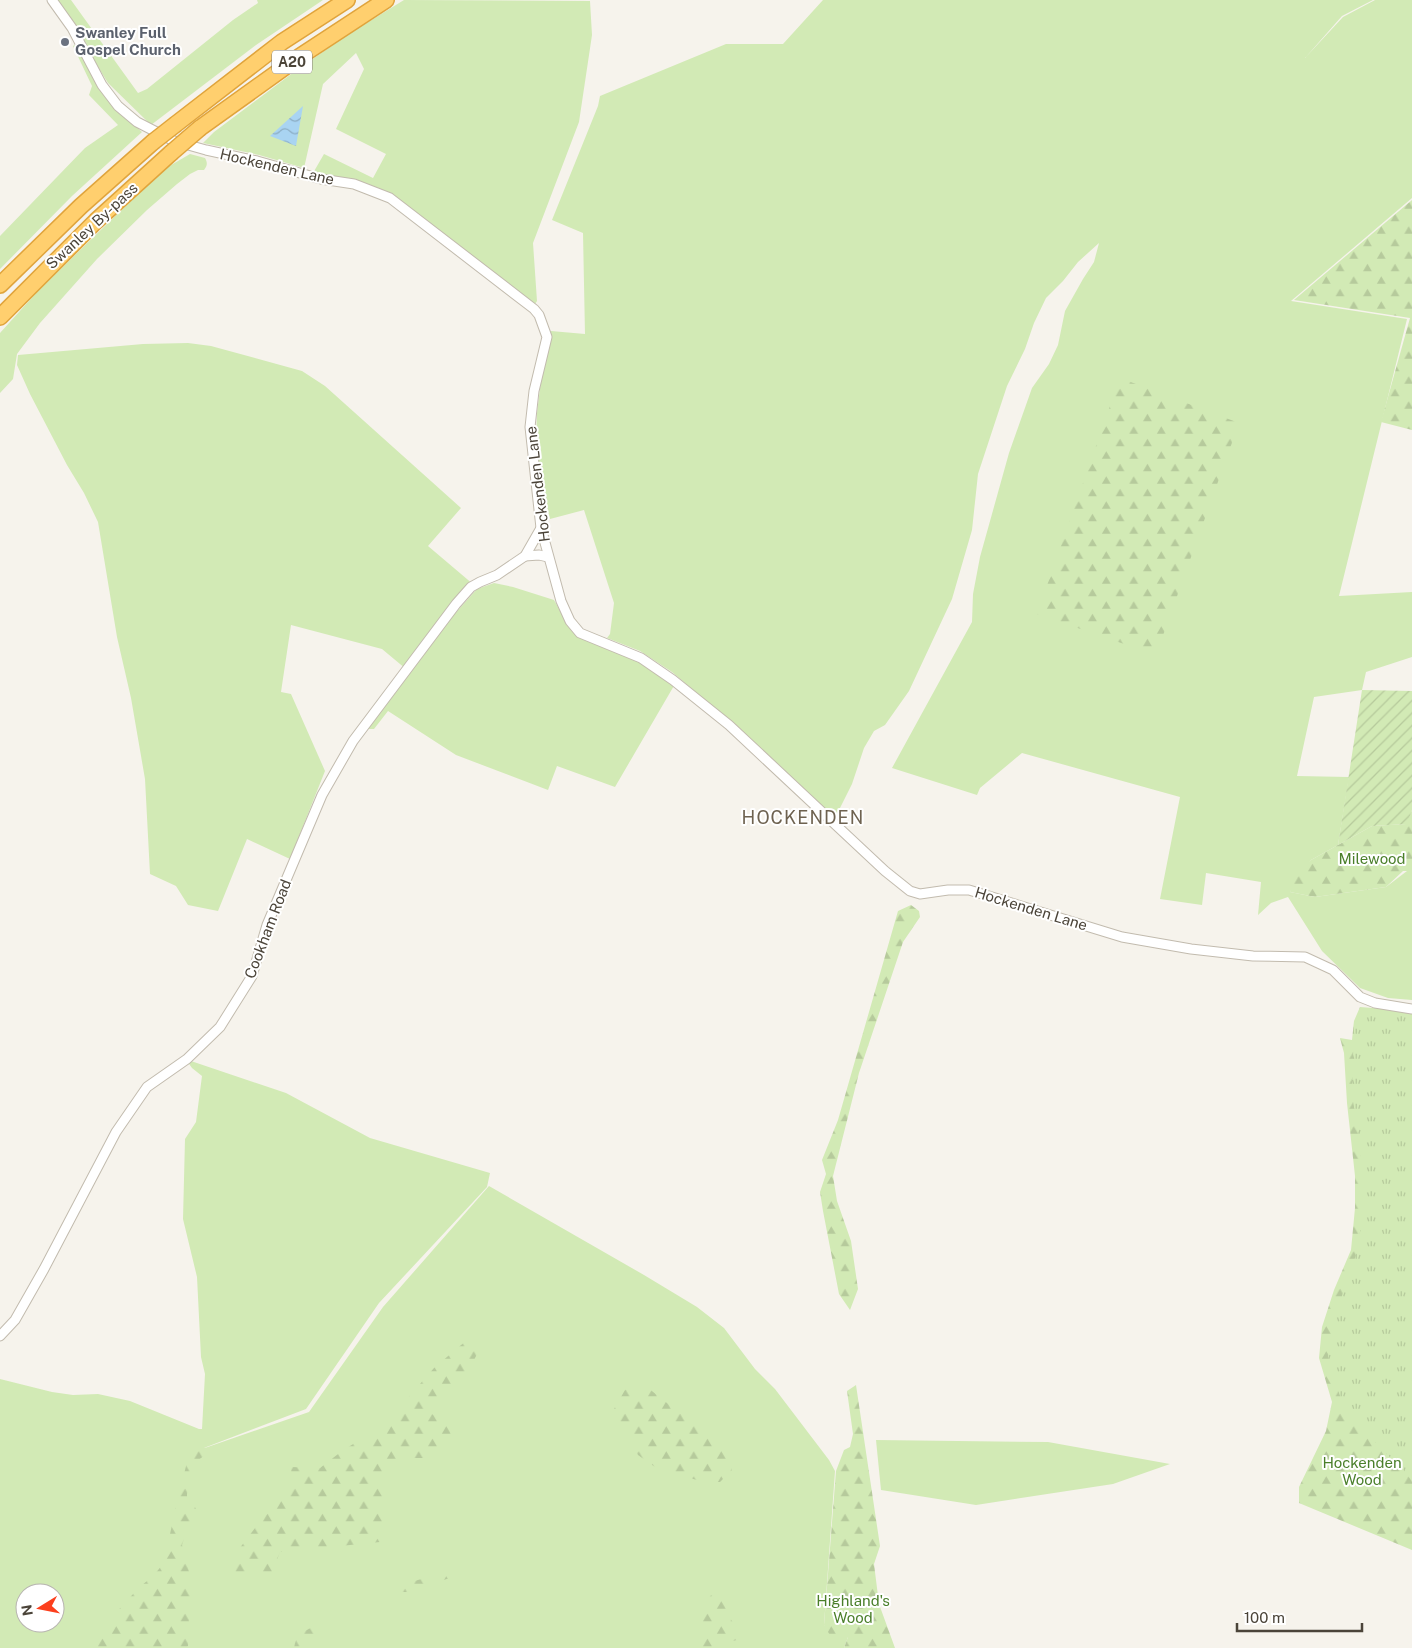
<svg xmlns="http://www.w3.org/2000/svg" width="1412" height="1648" font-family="'Public Sans',sans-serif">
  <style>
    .grass { fill: #d2eab5; fill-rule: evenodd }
    .forest { fill: url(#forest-firs) }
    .park { fill: url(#park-tufts) }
    .garden { fill: url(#garden-furrows) }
    .water { fill: url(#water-waves) }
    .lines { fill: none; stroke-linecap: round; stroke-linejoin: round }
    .street-casing { stroke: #c2bbae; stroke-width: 11 }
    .highway-casing { stroke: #e0a43c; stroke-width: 18 }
    .street { stroke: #fff; stroke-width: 9 }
    .highway { stroke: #ffcf6e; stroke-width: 15 }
    .highway-bridge-casing { stroke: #e0a43c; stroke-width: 18; stroke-linecap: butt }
    .highway-bridge { stroke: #ffcf6e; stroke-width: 15 }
    .worship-dot { fill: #6b7280; stroke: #fff; stroke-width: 2 }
    .labels { text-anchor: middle; stroke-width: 4; stroke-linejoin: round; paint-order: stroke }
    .shield { fill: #fff; stroke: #817c74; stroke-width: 1 }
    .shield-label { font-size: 14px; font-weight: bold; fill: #4b4439 }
    .worship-label { font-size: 15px; font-weight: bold; fill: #5b616d; stroke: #fff; text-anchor: start }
    .street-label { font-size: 15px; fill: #4b4439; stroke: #fff }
    .park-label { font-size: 15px; fill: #4a7f2a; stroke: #fff }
    .quarter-label { font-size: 18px; letter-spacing: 1px; fill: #6e6250; stroke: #fff }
  </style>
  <defs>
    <pattern id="forest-firs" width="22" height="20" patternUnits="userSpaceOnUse" patternTransform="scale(1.25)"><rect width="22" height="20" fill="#d2eab5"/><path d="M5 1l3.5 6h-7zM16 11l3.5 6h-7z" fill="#b6ca9c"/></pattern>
    <pattern id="park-tufts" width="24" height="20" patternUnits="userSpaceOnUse" patternTransform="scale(1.25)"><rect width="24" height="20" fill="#d2eab5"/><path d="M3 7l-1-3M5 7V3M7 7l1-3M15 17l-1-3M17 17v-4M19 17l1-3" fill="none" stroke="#b6ca9c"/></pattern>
    <pattern id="garden-furrows" width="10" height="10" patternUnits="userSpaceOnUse" patternTransform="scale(1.25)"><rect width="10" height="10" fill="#d2eab5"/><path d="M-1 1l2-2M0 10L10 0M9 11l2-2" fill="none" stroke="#b6ca9c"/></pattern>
    <pattern id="water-waves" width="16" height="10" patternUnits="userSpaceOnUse" patternTransform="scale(1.25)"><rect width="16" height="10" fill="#a9d4f2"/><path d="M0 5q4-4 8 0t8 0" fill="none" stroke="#8caec5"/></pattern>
  </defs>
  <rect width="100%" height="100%" fill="#f6f3ec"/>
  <g class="grass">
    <path d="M 57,0 L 71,0 L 138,93 L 147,89 L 233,20 L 258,3 L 257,0 L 323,0 L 256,45 L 151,125 L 108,83 L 95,62 L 78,28 Z"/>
    <path d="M 404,0 L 590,1 L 592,35 L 579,122 L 533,243 L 537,301 L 535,304 L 533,304 L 392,195 L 355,181 L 313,173 L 324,154 L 373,178 L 386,154 L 336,129 L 364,69 L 356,53 L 323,84 L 304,168 L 259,155 L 203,143 L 214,132 L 298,69 L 352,32 Z"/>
    <path d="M 823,0 L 1373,0 L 1342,16 L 1305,58 L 1343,17 L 1375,0 L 1412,0 L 1412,198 L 1291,301 L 1407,319 L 1339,596 L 1412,592 L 1412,657 L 1366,672 L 1362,690 L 1314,697 L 1297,776 L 1349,777 L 1338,845 L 1311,860 L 1290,892 L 1315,897 L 1386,887 L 1407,871 L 1412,871 L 1412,1000 L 1388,998 L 1360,988 L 1322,951 L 1288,897 L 1271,903 L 1258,915 L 1261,882 L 1206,873 L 1202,905 L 1160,899 L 1180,797 L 1022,753 L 980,788 L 977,795 L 892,768 L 972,622 L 973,594 L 980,557 L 1009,453 L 1032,388 L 1049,364 L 1058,345 L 1065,311 L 1083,279 L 1094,262 L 1099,243 L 1078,262 L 1063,281 L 1046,298 L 1034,323 L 1025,349 L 1007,386 L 978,474 L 972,530 L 952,599 L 909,691 L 885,725 L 874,731 L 864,748 L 852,784 L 835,818 L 730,721 L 672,672 L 640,651 L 607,638 L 610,634 L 614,603 L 584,510 L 550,519 L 541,482 L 536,442 L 537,413 L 542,372 L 551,331 L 585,334 L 583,233 L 552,220 L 598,106 L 600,96 L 726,44 L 783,44 Z"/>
    <path d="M 76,44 L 98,88 L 116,109 L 142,132 L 72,196 L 0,269 L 0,236 L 85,148 L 118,125 L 89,95 L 92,86 L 73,46 Z"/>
    <path d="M 190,154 L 205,158 C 208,163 207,166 204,170 L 198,170 L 190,174 L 177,184 L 147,210 L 97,259 L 40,323 L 17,354 L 13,379 L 0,393 L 0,333 L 38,291 L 110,221 L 166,168 Z"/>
    <path d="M 188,343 L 211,346 L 302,371 L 325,386 L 461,508 L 428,546 L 474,585 L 406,669 L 382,649 L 291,625 L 281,692 L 291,694 L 325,771 L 290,859 L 247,839 L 218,911 L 188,905 L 176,886 L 150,874 L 145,779 L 131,698 L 117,637 L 98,522 L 84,493 L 67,465 L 30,394 L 17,365 L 18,355 L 143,344 Z"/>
    <path d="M 494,583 L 513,587 L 554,600 L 567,623 L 637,659 L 675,684 L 615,787 L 557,766 L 548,790 L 456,755 L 388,711 L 374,729 L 364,729 L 450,619 L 477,589 Z"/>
    <path d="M 188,1060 L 286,1093 L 370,1138 L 490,1173 L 487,1187 L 379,1303 L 306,1409 L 196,1451 L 309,1412 L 383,1307 L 489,1186 L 644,1275 L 697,1307 L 724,1328 L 755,1369 L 775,1389 L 829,1460 L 835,1471 L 824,1625 L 848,1637 L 844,1648 L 0,1648 L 0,1379 L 52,1392 L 73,1395 L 98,1394 L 130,1401 L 199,1429 L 202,1429 L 205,1374 L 201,1357 L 197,1277 L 183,1219 L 185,1139 L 196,1122 L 202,1076 L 192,1068 L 187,1061 ZM 25,1593 L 55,1593 L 55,1623 L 25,1623 Z"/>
    <path d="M 876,1440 L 1048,1442 L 1170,1464 L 1113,1484 L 976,1505 L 881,1490 Z"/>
  </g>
  <g class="forest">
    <path d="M 1412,200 L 1412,430 L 1381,422 L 1410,318 L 1294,300 Z"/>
    <path d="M 1128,381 L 1239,423 L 1156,655 L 1037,614 L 1117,386 Z"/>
    <path d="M 1412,810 L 1412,871 L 1403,871 L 1386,887 L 1315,897 L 1290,892 L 1296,875 L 1311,860 L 1372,826 L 1406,824 Z"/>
    <path d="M 911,905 L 919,911 L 920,917 L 903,942 L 859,1073 L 833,1176 L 837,1201 L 851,1241 L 858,1289 L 850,1310 L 839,1294 L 823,1211 L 820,1192 L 826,1174 L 822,1160 L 838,1120 L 898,911 Z"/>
    <path d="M 1354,1021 L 1412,1083 L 1412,1550 L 1299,1503 L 1299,1487 L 1326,1431 L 1332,1402 L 1319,1358 L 1322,1327 L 1334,1290 L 1351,1250 L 1355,1208 L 1355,1176 L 1347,1103 L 1344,1053 L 1340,1038 L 1352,1040 Z"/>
    <path d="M 480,1337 L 479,1350 L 472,1364 L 453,1390 L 430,1404 L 427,1411 L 447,1423 L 454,1443 L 430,1458 L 400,1458 L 383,1476 L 386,1506 L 380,1542 L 280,1552 L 272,1572 L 234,1578 L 239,1549 L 262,1519 L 292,1490 L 291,1467 L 320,1468 L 342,1451 L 385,1424 L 434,1368 L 467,1340 Z"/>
    <path d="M 643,1384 L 729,1452 L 732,1470 L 720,1482 L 703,1482 L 655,1467 L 638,1455 L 624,1432 L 614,1409 L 625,1390 Z"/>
    <path d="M 856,1385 L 880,1546 L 874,1564 L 879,1604 L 895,1648 L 844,1648 L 848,1637 L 836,1641 L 831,1637 L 824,1625 L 836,1471 L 844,1450 L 850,1447 L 853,1434 L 847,1391 Z"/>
    <path d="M 202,1445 L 209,1452 L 193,1464 L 187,1494 L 187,1505 L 195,1507 L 200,1518 L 194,1527 L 187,1530 L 182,1545 L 191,1579 L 188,1646 L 186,1648 L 91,1648 C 104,1625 122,1605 140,1587 C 149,1579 158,1572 164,1562 L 178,1497 L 191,1447 Z"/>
    <path d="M 446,1572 L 452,1573 L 453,1577 L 406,1592 L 400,1592 L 404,1584 Z"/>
    <path d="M 715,1591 C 726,1598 724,1608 730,1618 C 737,1630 747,1637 758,1646 L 756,1648 L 744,1648 L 737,1640 L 729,1642 L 725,1648 L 698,1648 C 703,1637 704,1617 702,1605 Z"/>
    <path d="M 314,1627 L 325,1628 L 323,1636 L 312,1648 L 294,1648 C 296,1635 302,1631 314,1627 Z"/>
  </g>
  <path class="park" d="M 1360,1007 L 1412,1011 L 1412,1481 L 1402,1468 L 1381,1449 L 1352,1416 L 1340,1396 L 1332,1372 L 1328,1357 L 1334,1319 L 1358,1249 L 1362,1214 L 1363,1184 L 1360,1145 L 1352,1095 L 1354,1021 Z"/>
  <path class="garden" d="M 1362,690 L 1412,691 L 1412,810 L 1407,824 L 1372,826 L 1338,845 Z"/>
  <path class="water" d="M 303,106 L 296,146 L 270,136 Z"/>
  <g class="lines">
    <g class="street-casing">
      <g id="street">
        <path d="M 52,0 L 72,28 L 102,85 L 118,106 L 137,122 L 174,141 L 206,150 L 257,161 L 321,179 L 354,184 L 390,198 L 534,309 L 539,315 L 547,337 L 534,391 L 530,427 L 541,528 L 561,601 L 570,621 L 580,633 L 641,658 L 673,680 L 729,725 L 885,871 L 910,891 L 920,894 L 948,890 L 969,890 L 1122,937 L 1191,949 L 1253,956 L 1305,957 L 1333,970 L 1360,997 L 1375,1003 L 1412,1009"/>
        <path d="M 525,556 L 539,555 L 548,557"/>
        <path d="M 0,1336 L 15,1320 L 44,1269 L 116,1132 L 147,1087 L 187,1059 L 220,1027 L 252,976 L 267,925 L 322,795 L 353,741 L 456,604 L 471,587 L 480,582 L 497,575 L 525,556 L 541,528"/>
      </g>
    </g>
    <g class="highway-casing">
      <g id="highway">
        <path d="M 176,124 L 282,42 L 347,0"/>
        <path d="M 200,128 L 299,57 L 386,0"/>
        <path d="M 0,285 L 81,206 L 153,142"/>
        <path d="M 0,317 L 96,221 L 171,153"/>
      </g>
    </g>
    <use href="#street" class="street"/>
    <use href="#highway" class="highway"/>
    <g class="highway-bridge-casing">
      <g id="highway-bridge">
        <path d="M 153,142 L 176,124"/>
        <path d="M 171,153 L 200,128"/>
      </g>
    </g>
    <use href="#highway-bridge" class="highway-bridge"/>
  </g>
  <circle class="worship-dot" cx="65" cy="42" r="5"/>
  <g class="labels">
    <rect class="shield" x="272" y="50.5" width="40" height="23" rx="4"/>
    <g class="shield-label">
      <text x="292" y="67">A20</text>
    </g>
    <g class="worship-label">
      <text x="75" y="38">Swanley Full<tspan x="75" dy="17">Gospel Church</tspan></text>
    </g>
    <g class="street-label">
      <text transform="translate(277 167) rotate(13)" y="5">Hockenden Lane</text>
      <text transform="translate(92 226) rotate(-43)" y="5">Swanley By-pass</text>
      <text transform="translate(538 484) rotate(-97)" y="5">Hockenden Lane</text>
      <text transform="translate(1031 909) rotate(17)" y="5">Hockenden Lane</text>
      <text transform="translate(268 929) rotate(-69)" y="5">Cookham Road</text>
    </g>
    <g class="park-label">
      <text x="1372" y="864">Milewood</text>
      <text x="1362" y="1468">Hockenden<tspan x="1362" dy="17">Wood</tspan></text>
      <text x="853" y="1606">Highland's<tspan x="853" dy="17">Wood</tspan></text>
    </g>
    <g class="quarter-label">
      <text x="803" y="824">HOCKENDEN</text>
    </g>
  </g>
  <g transform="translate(40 1608) rotate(260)"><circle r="24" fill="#ffffff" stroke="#b7b4b0"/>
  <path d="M0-4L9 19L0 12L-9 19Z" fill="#fc3f1d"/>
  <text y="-8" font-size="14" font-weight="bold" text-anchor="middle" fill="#4b4439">N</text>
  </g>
  <path d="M1237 1623v8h125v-8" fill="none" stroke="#4b4439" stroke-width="2.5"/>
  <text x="1244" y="1623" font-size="15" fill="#4b4439" stroke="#ffffff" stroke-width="4" paint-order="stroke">100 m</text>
</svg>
